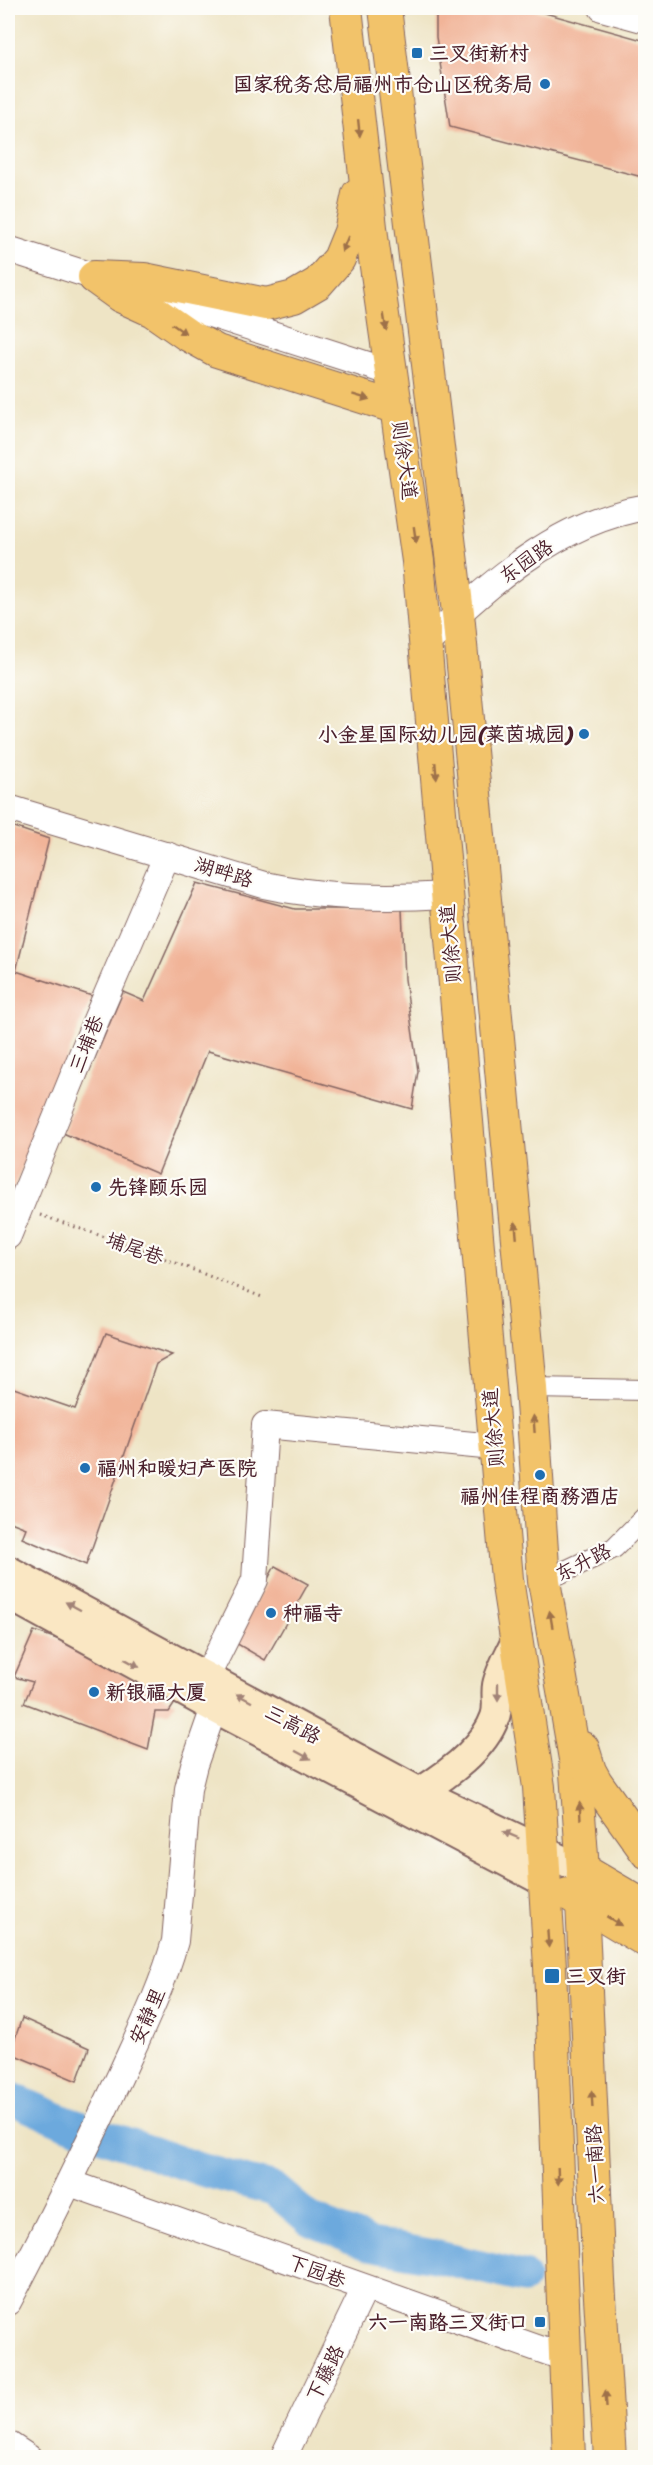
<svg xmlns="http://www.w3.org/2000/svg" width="653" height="2465" font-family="Sriracha,'LXGW WenKai TC',sans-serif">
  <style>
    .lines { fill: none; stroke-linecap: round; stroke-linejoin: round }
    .river { stroke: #6ca9dd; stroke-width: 33 }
    .building { fill: #f1b498 }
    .minor-casing { stroke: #836461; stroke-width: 22 }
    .tertiary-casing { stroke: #836461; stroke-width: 28 }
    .secondary-casing { stroke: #836461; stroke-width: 32 }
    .primary-casing { stroke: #836461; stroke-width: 34 }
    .path { stroke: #836461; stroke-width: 3; stroke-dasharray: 1.5 4.5; stroke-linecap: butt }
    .minor { stroke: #fff; stroke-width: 20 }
    .tertiary { stroke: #fff; stroke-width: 26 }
    .secondary { stroke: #fae7c3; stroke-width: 28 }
    .primary { stroke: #f2c36a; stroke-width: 32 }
    .oneway { fill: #9e714a }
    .oneway2 { fill: #a28377 }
    .poi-dot { fill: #1f6fb2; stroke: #fdfcf7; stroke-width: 2 }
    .labels { text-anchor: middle; stroke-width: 4.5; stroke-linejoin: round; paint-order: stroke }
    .poi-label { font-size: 20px; font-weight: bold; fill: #4a1f2b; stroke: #fdfcf7; text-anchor: start }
    .street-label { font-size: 20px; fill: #4a1f2b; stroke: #fdfcf7 }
  </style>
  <rect width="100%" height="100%" fill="#fdfcf7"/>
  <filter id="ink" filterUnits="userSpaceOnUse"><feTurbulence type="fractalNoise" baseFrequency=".0167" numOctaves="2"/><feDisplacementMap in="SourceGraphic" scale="12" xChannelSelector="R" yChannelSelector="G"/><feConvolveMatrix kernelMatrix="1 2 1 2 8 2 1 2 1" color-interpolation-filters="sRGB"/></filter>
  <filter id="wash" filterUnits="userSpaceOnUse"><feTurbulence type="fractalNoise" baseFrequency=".008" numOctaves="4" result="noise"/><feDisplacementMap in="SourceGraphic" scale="24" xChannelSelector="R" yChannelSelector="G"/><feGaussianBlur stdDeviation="1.35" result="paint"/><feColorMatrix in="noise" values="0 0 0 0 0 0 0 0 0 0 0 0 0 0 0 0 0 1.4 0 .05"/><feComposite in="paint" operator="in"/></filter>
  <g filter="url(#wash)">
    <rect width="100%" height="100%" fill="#eee4c5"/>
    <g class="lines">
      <path class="river" d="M 8,2097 L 65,2122 L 202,2170 L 274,2189 L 309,2219 L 370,2244 L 434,2256 L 523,2277"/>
    </g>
    <g id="blocks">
      <g class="building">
        <path d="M 436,8 L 527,8 L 646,41 L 646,178 L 450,127 L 436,37 Z"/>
        <path d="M 8,825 L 49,839 L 16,971 L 92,996 L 13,1190 L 8,1187 Z"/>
        <path d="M 197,883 L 295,909 L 402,909 L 405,979 L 418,1071 L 412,1109 L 208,1051 L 158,1174 L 63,1133 L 123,992 L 144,1001 Z"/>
        <path d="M 106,1333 L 172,1355 L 156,1364 L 86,1565 L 22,1538 L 26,1528 L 8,1521 L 8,1386 L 75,1409 Z"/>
        <path d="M 275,1566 L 308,1584 L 265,1660 L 234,1642 Z"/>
        <path d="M 34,1631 L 66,1642 L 175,1703 L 169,1712 L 155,1712 L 148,1750 L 24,1703 L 33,1682 L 14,1677 Z"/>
        <path d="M 22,2018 L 89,2048 L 77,2081 L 10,2053 Z"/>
      </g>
    </g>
  </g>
  <g filter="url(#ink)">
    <use href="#blocks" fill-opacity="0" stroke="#836461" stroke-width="1.5"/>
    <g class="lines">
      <g class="minor-casing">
        <g id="minor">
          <path d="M 531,1388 L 646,1390"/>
          <path d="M 544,1581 L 614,1548 L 646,1516"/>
        </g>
      </g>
      <g class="tertiary-casing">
        <g id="tertiary">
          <path d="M 602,8 L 646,20"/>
          <path d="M 8,249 L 393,373"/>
          <path d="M 425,645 C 486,586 558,521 646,507"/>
          <path d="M 8,808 L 264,885 C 324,898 385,899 446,895"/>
          <path d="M 8,1236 L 96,1020 L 167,855"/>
          <path d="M 206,1678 L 255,1580 L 265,1425 L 494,1447"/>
          <path d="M 70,2183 L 565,2358"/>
          <path d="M 8,2302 C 47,2228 84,2153 120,2076 C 140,2032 162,1988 175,1941 L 188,1789 L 194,1765 L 214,1708"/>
          <path d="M 8,2444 L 29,2458"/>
          <path d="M 283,2458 L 365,2288"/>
        </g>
      </g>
      <g class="secondary-casing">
        <g id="secondary">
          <path d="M 8,1570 L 420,1792 L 583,1870"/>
          <path d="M 8,1595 L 214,1708 L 543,1881"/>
          <path d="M 420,1792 C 447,1775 484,1749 495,1717 C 499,1706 495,1696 497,1685 C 500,1670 511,1652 517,1638"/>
        </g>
      </g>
      <g class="primary-casing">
        <g id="primary">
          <path d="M 346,8 L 373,245 L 418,561 L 507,1579 L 539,1787 L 550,1967 L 569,2458"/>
          <path d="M 385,8 L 458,613 L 531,1388 L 544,1581 L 575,1759 L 583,1870 L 582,1902 L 599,2281 L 610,2458"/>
          <path d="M 94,277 L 144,279 L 266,304 L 294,297 L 318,283 L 339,259 L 350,232 L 358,194"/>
          <path d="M 95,278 L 120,296 L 153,311 L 186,334 L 217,351 L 397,408"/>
          <path d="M 583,1748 L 590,1771 L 596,1782 L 646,1852"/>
          <path d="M 583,1870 L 646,1907"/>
          <path d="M 568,1894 L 646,1941"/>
        </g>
      </g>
      <path class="path" d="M 40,1215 L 143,1250 L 262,1297"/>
      <use href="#minor" class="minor"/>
      <use href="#tertiary" class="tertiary"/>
      <use href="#secondary" class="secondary"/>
      <use href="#primary" class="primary"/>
    </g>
    <defs><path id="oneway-solid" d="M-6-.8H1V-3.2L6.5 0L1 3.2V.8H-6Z" transform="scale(1.5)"/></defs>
    <g class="oneway">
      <use href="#oneway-solid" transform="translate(359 128) rotate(84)"/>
      <use href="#oneway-solid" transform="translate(345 244) rotate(113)"/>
      <use href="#oneway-solid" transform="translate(385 322) rotate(81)"/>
      <use href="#oneway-solid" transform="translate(179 329) rotate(35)"/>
      <use href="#oneway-solid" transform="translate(361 397) rotate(17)"/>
      <use href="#oneway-solid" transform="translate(415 535) rotate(82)"/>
      <use href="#oneway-solid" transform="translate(436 771) rotate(85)"/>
      <use href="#oneway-solid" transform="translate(516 1230) rotate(-95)"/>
      <use href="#oneway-solid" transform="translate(534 1424) rotate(-94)"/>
      <use href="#oneway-solid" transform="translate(551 1619) rotate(-100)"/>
      <use href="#oneway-solid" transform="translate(580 1811) rotate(-93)"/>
      <use href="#oneway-solid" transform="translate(614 1921) rotate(32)"/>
      <use href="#oneway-solid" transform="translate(548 1939) rotate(86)"/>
      <use href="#oneway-solid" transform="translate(592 2099) rotate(-93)"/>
      <use href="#oneway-solid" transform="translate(558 2176) rotate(88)"/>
      <use href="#oneway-solid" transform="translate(606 2399) rotate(-94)"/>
    </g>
    <g class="oneway2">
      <use href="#oneway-solid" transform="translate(73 1606) rotate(-152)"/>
      <use href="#oneway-solid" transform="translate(132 1663) rotate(29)"/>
      <use href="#oneway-solid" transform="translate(498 1692) rotate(90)"/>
      <use href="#oneway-solid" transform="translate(244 1698) rotate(-152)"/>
      <use href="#oneway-solid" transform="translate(303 1755) rotate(28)"/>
      <use href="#oneway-solid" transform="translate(511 1835) rotate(-157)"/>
    </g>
  </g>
  <g class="poi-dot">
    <rect x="411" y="47" width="12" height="12" rx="3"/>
    <circle cx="545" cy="84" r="6"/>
    <circle cx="584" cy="734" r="6"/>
    <circle cx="96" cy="1187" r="6"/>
    <circle cx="85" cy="1468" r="6"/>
    <circle cx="540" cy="1475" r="6"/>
    <circle cx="271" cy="1613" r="6"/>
    <circle cx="94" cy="1692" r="6"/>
    <rect x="544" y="1968" width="16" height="16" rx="3"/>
    <rect x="534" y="2316" width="12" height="12" rx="3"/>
  </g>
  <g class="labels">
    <g class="poi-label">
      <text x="429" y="60">三叉街新村</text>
      <text x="533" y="91" text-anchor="end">国家税务总局福州市仓山区税务局</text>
      <text x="572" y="741" text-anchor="end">小金星国际幼儿园(莱茵城园)</text>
      <text x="108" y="1194">先锋颐乐园</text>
      <text x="97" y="1475">福州和暖妇产医院</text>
      <text x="540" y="1503" text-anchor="middle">福州佳程商務酒店</text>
      <text x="283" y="1620">种福寺</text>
      <text x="106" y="1699">新银福大厦</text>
      <text x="566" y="1983">三叉街</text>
      <text x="528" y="2329" text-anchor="end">六一南路三叉街口</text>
    </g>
    <g class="street-label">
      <text transform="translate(405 460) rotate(82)" y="7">则徐大道</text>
      <text transform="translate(526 561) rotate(-35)" y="7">东园路</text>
      <text transform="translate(224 872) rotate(17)" y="7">湖畔路</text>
      <text transform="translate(450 944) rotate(-95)" y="7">则徐大道</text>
      <text transform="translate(86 1044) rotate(-68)" y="7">三埔巷</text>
      <text transform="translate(135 1248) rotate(20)" y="7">埔尾巷</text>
      <text transform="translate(493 1428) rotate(-95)" y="7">则徐大道</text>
      <text transform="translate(583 1562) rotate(-27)" y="7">东升路</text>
      <text transform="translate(293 1724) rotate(28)" y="7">三高路</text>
      <text transform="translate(147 2016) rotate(-66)" y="7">安静里</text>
      <text transform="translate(595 2164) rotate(-93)" y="7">六一南路</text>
      <text transform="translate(317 2271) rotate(20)" y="7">下园巷</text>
      <text transform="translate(325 2373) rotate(-64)" y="7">下藤路</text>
    </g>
  </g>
  <rect width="653" height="2465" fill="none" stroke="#fdfcf7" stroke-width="30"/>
</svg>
